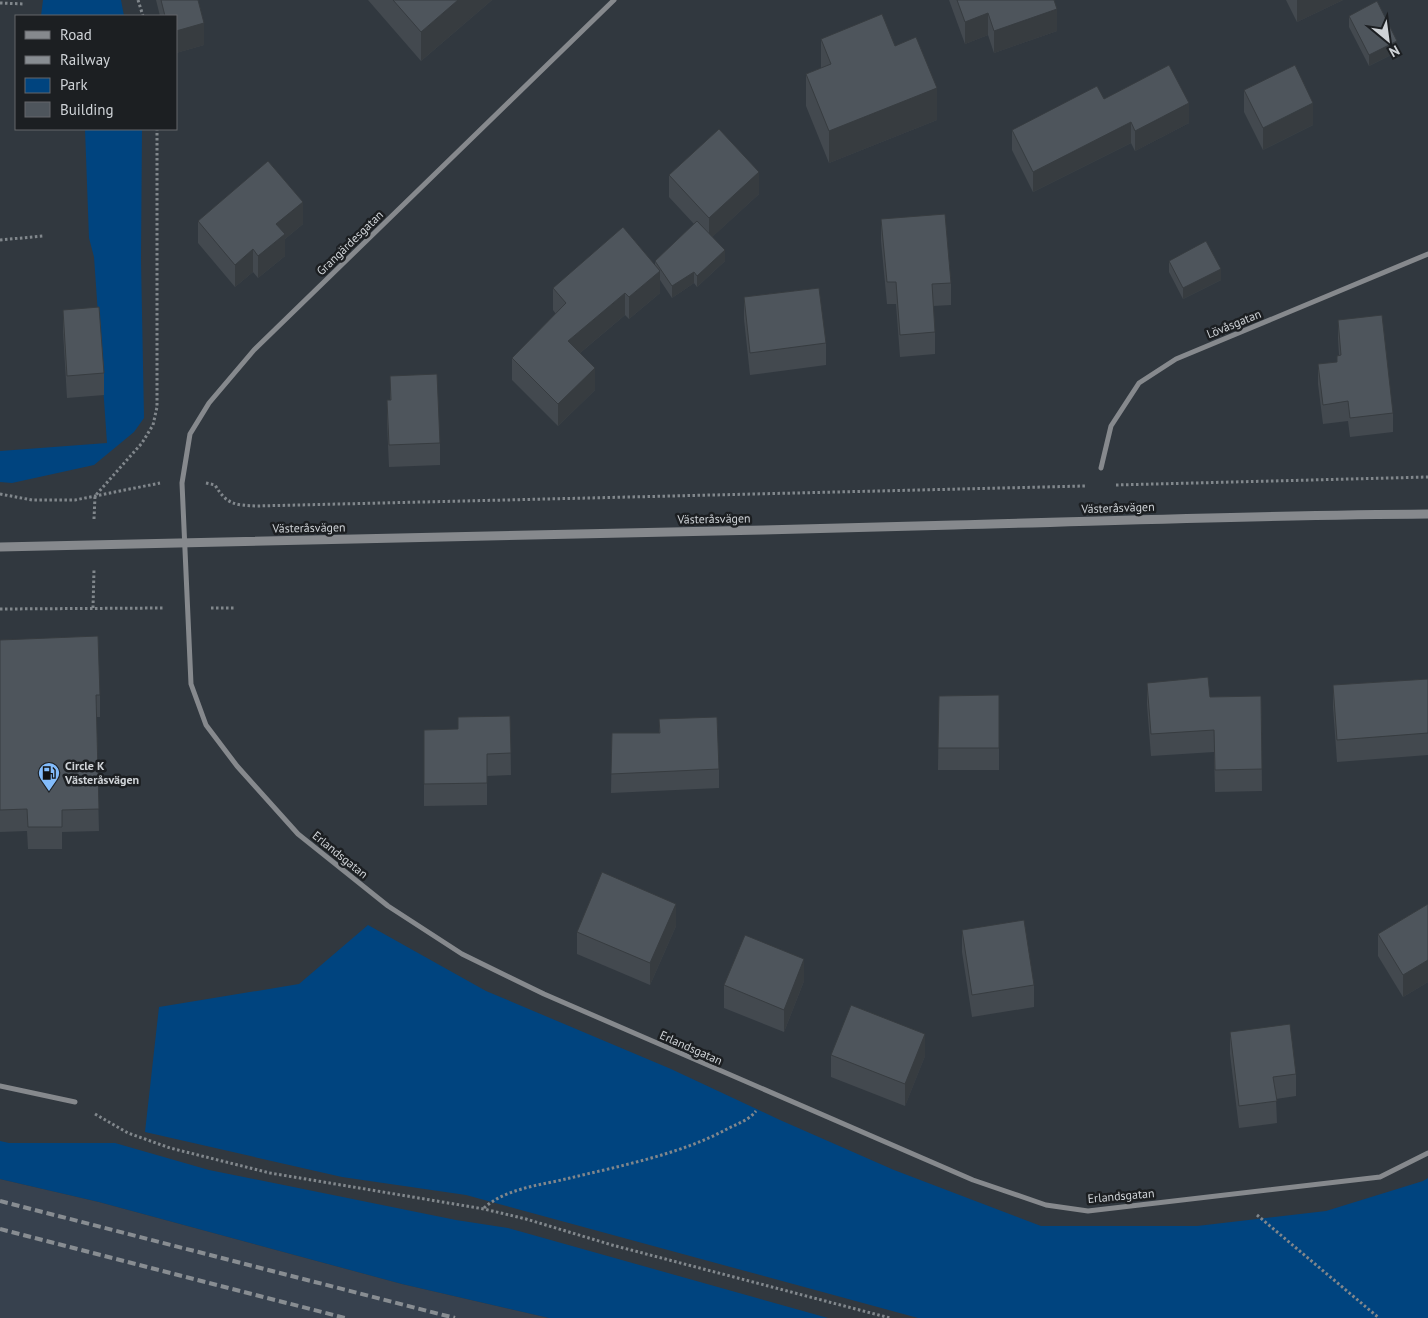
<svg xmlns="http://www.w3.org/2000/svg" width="1428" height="1318" font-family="'PT Sans',sans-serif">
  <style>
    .built { fill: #37414e }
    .green { fill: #00447f }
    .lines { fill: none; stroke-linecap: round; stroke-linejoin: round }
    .path { stroke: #81878c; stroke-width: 3; stroke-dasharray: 2.5 2.5; stroke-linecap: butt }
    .minor { stroke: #86898d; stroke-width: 5 }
    .tertiary { stroke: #86898d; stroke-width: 9 }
    .rail { stroke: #888d92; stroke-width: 4; stroke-dasharray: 8 4; stroke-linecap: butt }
    .wall { fill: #43494f }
    .shaded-wall { fill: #373c40 }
    .building { fill: #4e555c; stroke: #373c40 }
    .labels { text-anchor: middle; stroke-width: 5; stroke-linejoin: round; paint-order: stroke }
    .street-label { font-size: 12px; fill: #cfd3d7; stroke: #1c1f22 }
    .poi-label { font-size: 12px; font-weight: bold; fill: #cfd3d7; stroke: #1c1f22; text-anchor: start }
  </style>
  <rect width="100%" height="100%" fill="#31383f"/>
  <path class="built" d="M 0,1179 L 99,1202 L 402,1284 L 549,1318 L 0,1318 Z"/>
  <g class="green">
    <path d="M 43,0 L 121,0 L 124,16 L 41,16 Z"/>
    <path d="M 85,129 L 142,129 L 141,260 L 144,418 L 134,432 L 94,465 L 12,483 L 0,482 L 0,451 L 107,443 L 94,257 L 89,238 Z"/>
    <path d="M 368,925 L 486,991 L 671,1069 L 780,1120 L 894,1170 L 1041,1226 L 1197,1226 L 1326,1211 L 1423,1181 L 1428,1178 L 1428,1318 L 918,1318 L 466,1195 L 342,1177 L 145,1132 L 159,1007 L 299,984 Z"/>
    <path d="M 0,1141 L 9,1143 L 115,1143 L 209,1170 L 456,1220 L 508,1228 L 828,1318 L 549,1318 L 402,1284 L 99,1202 L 0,1179 Z"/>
  </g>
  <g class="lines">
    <g class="path">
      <path d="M 138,0 L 143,16"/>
      <path d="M 0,3 L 25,4"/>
      <path d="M 0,240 L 43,236"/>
      <path d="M 206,483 L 215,485 C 227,505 235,505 257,506 L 1085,486"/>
      <path d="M 1116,485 L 1428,477"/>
      <path d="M 0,494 L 32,500 L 75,500 L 160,483"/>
      <path d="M 94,519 L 95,496 L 142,443 L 153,425 L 157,407 L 157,129"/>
      <path d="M 93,608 L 94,570"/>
      <path d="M 211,608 L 236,608"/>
      <path d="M 0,609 L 164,608"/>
      <path d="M 95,1114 L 128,1133 L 170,1148 L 270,1173 L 484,1209 L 526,1219 L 612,1245 L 890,1318"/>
      <path d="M 484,1208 C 506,1188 542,1185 570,1178 C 620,1166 681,1154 727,1129 C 737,1124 749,1120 756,1111"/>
      <path d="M 1257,1215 L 1379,1318"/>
    </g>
    <g class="minor">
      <path d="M 614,0 L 254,350 L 209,403 L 190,434 L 182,483 L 191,684 L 206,725 L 237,766 L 298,834 L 388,906 L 462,954 L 544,994 L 973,1180 L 1046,1205 L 1088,1211 L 1380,1177 L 1428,1153"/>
      <path d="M 1101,468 L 1111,426 L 1139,383 L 1176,359 L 1428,254"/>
      <path d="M 0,1086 L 75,1102"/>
    </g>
    <path class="tertiary" d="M 0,547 C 318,542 636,533 954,525 C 1112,521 1270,515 1428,514"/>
    <g class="rail">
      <path d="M 0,1201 L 455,1318"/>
      <path d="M 0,1229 L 345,1318"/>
    </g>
  </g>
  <g class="wall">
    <path d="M 156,0 L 198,0 L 204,45 L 176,53 L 176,16 L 160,16 Z"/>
    <path d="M 368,0 L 492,0 L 421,61 Z"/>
    <path d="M 949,0 L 1054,0 L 1057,31 L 994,53 L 988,35 L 965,44 Z"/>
    <path d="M 1286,0 L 1343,0 L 1297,22 Z"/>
    <path d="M 1349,16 L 1397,52 L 1369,66 L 1349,27 Z"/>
    <path d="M 821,39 L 895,46 L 937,120 L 829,163 L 806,106 L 806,74 L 821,68 Z"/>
    <path d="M 1244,90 L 1313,125 L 1263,150 L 1244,112 Z"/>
    <path d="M 1104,99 L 1189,123 L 1135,151 L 1131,143 L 1033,192 L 1012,150 L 1012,130 Z"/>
    <path d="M 669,175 L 759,194 L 712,237 L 725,261 L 697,287 L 694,283 L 672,298 L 660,280 L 660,293 L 629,319 L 625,315 L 580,353 L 595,390 L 558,426 L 512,380 L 512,358 L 556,314 L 553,310 L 553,288 L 655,265 L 655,261 L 694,224 L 669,197 Z"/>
    <path d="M 881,219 L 951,283 L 951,305 L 933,306 L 935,332 L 935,354 L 900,357 L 896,304 L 887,304 L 881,241 Z"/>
    <path d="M 198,221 L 303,224 L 285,239 L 285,256 L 258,278 L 253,272 L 235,287 L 198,243 Z"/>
    <path d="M 1169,261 L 1221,280 L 1183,299 L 1169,272 Z"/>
    <path d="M 744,297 L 826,343 L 826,365 L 750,375 L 744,319 Z"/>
    <path d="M 63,310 L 104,373 L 104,395 L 67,398 L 63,332 Z"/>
    <path d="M 1338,320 L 1393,413 L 1393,432 L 1350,437 L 1348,421 L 1323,424 L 1318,384 L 1318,364 L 1337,362 L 1337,356 L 1339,355 L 1338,339 Z"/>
    <path d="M 390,376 L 440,443 L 440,465 L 389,467 L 387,422 L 387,400 L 390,400 Z"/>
    <path d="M 0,640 L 100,695 L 100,717 L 96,717 L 99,831 L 62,832 L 62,849 L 28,849 L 27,831 L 0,832 Z"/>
    <path d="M 1428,679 L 1428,755 L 1337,762 L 1333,707 L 1333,685 Z"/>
    <path d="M 1147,683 L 1210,697 L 1261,696 L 1262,791 L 1215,792 L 1214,752 L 1151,756 L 1147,705 Z"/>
    <path d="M 999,695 L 999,770 L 938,770 L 939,696 Z"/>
    <path d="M 510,716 L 511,775 L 487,776 L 487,805 L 424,806 L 424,730 L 458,729 Z"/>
    <path d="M 659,719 L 719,769 L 719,788 L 611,793 L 612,733 L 659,733 Z"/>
    <path d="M 1428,904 L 1428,982 L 1403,997 L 1378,956 L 1378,934 Z"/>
    <path d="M 676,926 L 650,985 L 577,954 L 577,932 Z"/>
    <path d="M 962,930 L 1034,985 L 1034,1007 L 972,1017 L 962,952 Z"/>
    <path d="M 804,981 L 784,1032 L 724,1008 L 724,985 Z"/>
    <path d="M 1230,1032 L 1296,1074 L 1296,1096 L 1276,1099 L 1277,1123 L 1239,1128 L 1230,1054 Z"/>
    <path d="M 831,1055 L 925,1056 L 905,1106 L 831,1077 Z"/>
  </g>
  <g class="shaded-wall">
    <path d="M 458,0 L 492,0 L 421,61 L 421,32 Z"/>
    <path d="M 1297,0 L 1343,0 L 1297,22 Z"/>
    <path d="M 1057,9 L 1057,31 L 994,53 L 994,31 Z"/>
    <path d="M 988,13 L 988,35 L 965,44 L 965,22 Z"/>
    <path d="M 204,23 L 204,45 L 176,53 L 176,31 Z"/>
    <path d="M 1397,41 L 1397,52 L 1369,66 L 1369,55 Z"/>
    <path d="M 937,88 L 937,120 L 829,163 L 829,131 Z"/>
    <path d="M 1189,103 L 1189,123 L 1135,151 L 1135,131 Z"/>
    <path d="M 1313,103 L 1313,125 L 1263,150 L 1263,128 Z"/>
    <path d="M 1131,122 L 1131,143 L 1033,192 L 1033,172 Z"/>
    <path d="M 759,172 L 759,194 L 709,240 L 709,218 Z"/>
    <path d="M 303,202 L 303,224 L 285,239 L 285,256 L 258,278 L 258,256 L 276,224 Z"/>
    <path d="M 253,249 L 253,272 L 235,287 L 235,265 Z"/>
    <path d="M 725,250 L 725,261 L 697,287 L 697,276 Z"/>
    <path d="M 1221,269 L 1221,280 L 1183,299 L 1183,288 Z"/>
    <path d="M 660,271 L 660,293 L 629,319 L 629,297 Z"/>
    <path d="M 694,272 L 694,283 L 672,298 L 672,286 Z"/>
    <path d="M 625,293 L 625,315 L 568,363 L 568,341 Z"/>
    <path d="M 595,368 L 595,390 L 558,426 L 558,404 Z"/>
    <path d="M 676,904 L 676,926 L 650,985 L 650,963 Z"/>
    <path d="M 804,959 L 804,981 L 784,1032 L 784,1010 Z"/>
    <path d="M 1428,960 L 1428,982 L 1403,997 L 1403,975 Z"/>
    <path d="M 925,1034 L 925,1056 L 905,1106 L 905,1084 Z"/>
  </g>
  <g class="building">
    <path d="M 161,0 L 198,0 L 204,23 L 176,31 L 176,16 L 165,16 Z"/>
    <path d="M 393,0 L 458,0 L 421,32 Z"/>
    <path d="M 957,0 L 1054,0 L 1057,9 L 994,31 L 988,13 L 965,22 Z"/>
    <path d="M 1377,1 L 1397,41 L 1369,55 L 1349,16 Z"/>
    <path d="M 882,14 L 895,46 L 916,37 L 937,88 L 829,131 L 806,74 L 831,64 L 821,39 Z"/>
    <path d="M 1169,65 L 1189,103 L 1135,131 L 1131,122 L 1033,172 L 1012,130 L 1097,86 L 1104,99 Z"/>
    <path d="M 1295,65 L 1313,103 L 1263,128 L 1244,90 Z"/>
    <path d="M 719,129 L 759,172 L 709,218 L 669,175 Z"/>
    <path d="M 268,161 L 303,202 L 276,224 L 285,234 L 258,256 L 253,249 L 235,265 L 198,221 Z"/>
    <path d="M 945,214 L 951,283 L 932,284 L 935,332 L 900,335 L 896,282 L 887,282 L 881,219 Z"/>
    <path d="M 697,221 L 725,250 L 697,276 L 694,272 L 672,286 L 655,261 Z"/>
    <path d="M 623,227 L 660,271 L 629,297 L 625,293 L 568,341 L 595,368 L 558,404 L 512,358 L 566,303 L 553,288 Z"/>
    <path d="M 1206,241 L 1221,269 L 1183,288 L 1169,261 Z"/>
    <path d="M 819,288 L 826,343 L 750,353 L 744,297 Z"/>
    <path d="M 99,307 L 104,373 L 67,376 L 63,310 Z"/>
    <path d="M 1382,315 L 1393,413 L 1350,418 L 1348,401 L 1323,405 L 1318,364 L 1337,362 L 1337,356 L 1341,355 L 1338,320 Z"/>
    <path d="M 437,374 L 440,443 L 389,445 L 387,400 L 391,400 L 390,376 Z"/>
    <path d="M 98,636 L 100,695 L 96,695 L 99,809 L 62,810 L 62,827 L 28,827 L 27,809 L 0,810 L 0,640 Z"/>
    <path d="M 1208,677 L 1210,697 L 1261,696 L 1262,769 L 1215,770 L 1214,730 L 1151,734 L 1147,683 Z"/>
    <path d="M 1428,679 L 1428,733 L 1337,740 L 1333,685 Z"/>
    <path d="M 999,695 L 999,748 L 938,748 L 939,696 Z"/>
    <path d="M 510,716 L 511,753 L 487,754 L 487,783 L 424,784 L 424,730 L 458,729 L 458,717 Z"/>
    <path d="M 717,717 L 719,769 L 611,774 L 612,733 L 660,733 L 659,719 Z"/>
    <path d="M 602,872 L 676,904 L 650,963 L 577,932 Z"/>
    <path d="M 1428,904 L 1428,960 L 1403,975 L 1378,934 Z"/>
    <path d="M 1024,920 L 1034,985 L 972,995 L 962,930 Z"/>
    <path d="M 745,935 L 804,959 L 784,1010 L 724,985 Z"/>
    <path d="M 851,1005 L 925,1034 L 905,1084 L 831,1055 Z"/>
    <path d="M 1290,1024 L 1296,1074 L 1273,1077 L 1277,1101 L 1239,1106 L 1230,1032 Z"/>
  </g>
  <defs>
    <g id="fuel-pin" transform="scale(1.125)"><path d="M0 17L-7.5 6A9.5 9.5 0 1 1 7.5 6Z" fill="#83bcfb" stroke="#1c1f22"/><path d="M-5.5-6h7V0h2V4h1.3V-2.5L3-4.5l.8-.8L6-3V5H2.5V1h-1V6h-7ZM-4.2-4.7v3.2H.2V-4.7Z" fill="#111"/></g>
  </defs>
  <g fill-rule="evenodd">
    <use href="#fuel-pin" x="49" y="773"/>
  </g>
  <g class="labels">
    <g class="street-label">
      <text transform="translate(350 243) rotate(-44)" y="4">Grangärdesgatan</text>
      <text transform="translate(1234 324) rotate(-22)" y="4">Lövåsgatan</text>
      <text transform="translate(1118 508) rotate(-2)" y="4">Västeråsvägen</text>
      <text transform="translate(714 519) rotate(-1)" y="4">Västeråsvägen</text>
      <text transform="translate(309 528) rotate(-1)" y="4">Västeråsvägen</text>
      <text transform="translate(340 855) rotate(39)" y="4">Erlandsgatan</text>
      <text transform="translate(691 1048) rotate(24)" y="4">Erlandsgatan</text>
      <text transform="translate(1121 1196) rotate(-5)" y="4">Erlandsgatan</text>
    </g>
    <g class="poi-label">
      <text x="65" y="770">Circle K<tspan x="65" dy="14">Västeråsvägen</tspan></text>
    </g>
  </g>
  <rect x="15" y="15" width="162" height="115" fill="#1c1f22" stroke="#64676a"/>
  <rect x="25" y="31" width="25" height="8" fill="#86898d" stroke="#64676a"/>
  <text x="60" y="40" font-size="15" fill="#cfd3d7">Road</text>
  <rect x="25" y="56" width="25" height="8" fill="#888d92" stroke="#64676a"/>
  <text x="60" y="65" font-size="15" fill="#cfd3d7">Railway</text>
  <rect x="25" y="78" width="25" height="15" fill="#00447f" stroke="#64676a"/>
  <text x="60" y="90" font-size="15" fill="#cfd3d7">Park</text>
  <rect x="25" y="102" width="25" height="15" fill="#4e555c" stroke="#64676a"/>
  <text x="60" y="115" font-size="15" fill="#cfd3d7">Building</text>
  <g transform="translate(1388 40) rotate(151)" stroke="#1c1f22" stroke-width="4" paint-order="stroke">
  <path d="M0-4L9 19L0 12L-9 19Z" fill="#cfd3d7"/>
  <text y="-8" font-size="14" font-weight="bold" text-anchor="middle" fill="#cfd3d7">N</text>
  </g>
</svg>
